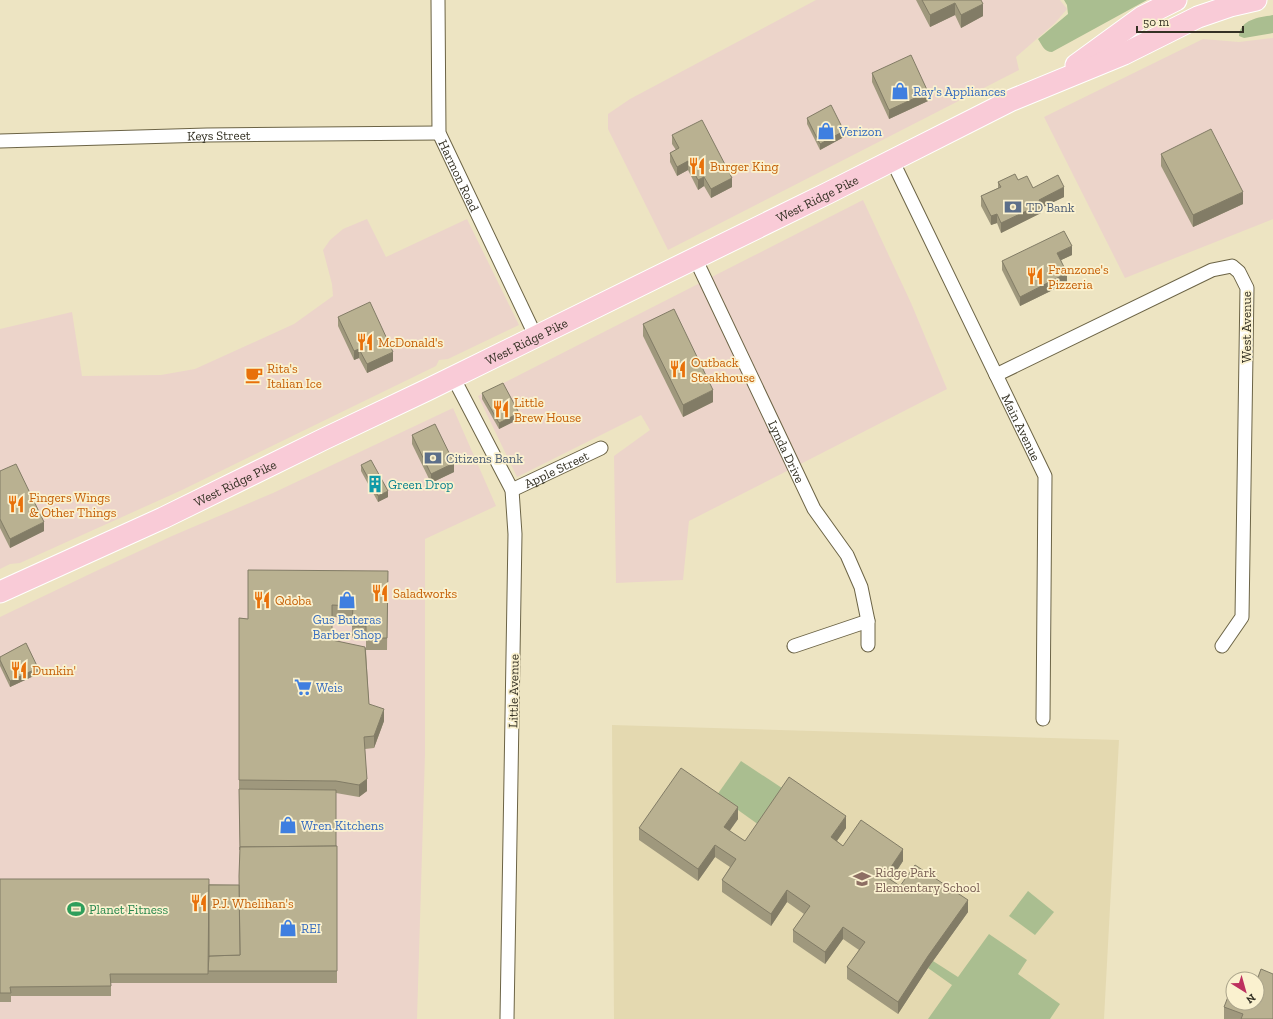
<svg xmlns="http://www.w3.org/2000/svg" width="1273" height="1019" font-family="'Zilla Slab',serif">
  <style>
    .commercial { fill: #ecd4ca }
    .built { fill: #e4d9b0 }
    .green { fill: #aabe90 }
    .lines { fill: none; stroke-linecap: round; stroke-linejoin: round }
    .street-casing { stroke: #6c6446; stroke-width: 15 }
    .primary-casing { stroke: #fff; stroke-width: 23 }
    .street { stroke: #fff; stroke-width: 13 }
    .primary { stroke: #f9cbd7; stroke-width: 21 }
    .wall { fill: #9f987d; fill-rule: evenodd }
    .shaded-wall { fill: #827c66 }
    .building { fill: #b9b191; stroke: #827c66 }
    .labels { text-anchor: middle; stroke-width: 3.5; stroke-linejoin: round; paint-order: stroke }
    .shop-label { font-size: 13px; fill: #366cbe; stroke: #faf1cf; text-anchor: start }
    .street-label { font-size: 13px; fill: #343124; stroke: #faf1cf }
    .food-label { font-size: 13px; fill: #c56008; stroke: #faf1cf; text-anchor: start }
    .service-label { font-size: 13px; fill: #4e5e75; stroke: #faf1cf; text-anchor: start }
    .culture-label { font-size: 13px; fill: #0d838f; stroke: #faf1cf; text-anchor: start }
    .education-label { font-size: 13px; fill: #785e54; stroke: #faf1cf; text-anchor: start }
    .leisure-label { font-size: 13px; fill: #27864d; stroke: #faf1cf; text-anchor: start }
  </style>
  <rect width="100%" height="100%" fill="#ede4c2"/>
  <g class="commercial">
    <path d="M 816,0 L 1060,0 L 1067,9 L 1055,23 L 1016,57 L 1019,70 L 668,250 L 608,129 L 608,114 L 630,99 Z"/>
    <path d="M 1273,38 L 1273,219 L 1125,278 L 1044,117 L 1203,39 L 1239,42 Z"/>
    <path d="M 863,200 L 911,303 L 947,389 L 689,521 L 683,580 L 616,583 L 614,456 L 650,430 L 641,415 L 517,477 L 478,396 Z"/>
    <path d="M 367,219 L 386,257 L 467,219 L 519,325 L 448,359 L 439,360 L 436,366 L 182,490 L 20,563 L 10,564 L 0,569 L 0,329 L 72,312 L 82,376 L 161,375 L 195,369 L 294,324 L 333,296 L 332,284 L 323,250 L 330,240 L 343,229 Z"/>
    <path d="M 453,408 L 496,506 L 425,539 L 425,754 L 417,1019 L 0,1019 L 0,617 L 94,572 L 172,536 L 273,493 Z"/>
  </g>
  <path class="built" d="M 612,725 L 1119,740 L 1104,1019 L 614,1019 Z"/>
  <g class="green">
    <path d="M 1064,0 L 1147,0 L 1052,52 C 1044,52 1042,45 1038,39 L 1068,14 L 1067,5 Z"/>
    <path d="M 1273,15 L 1273,33 L 1244,38 L 1239,36 C 1240,19 1260,17 1273,15 Z"/>
    <path d="M 741,761 L 785,790 L 759,825 L 717,795 Z"/>
    <path d="M 1028,891 L 1054,912 L 1035,935 L 1009,916 Z"/>
    <path d="M 989,934 L 1027,960 L 1018,974 L 1060,1004 L 1050,1019 L 928,1019 L 952,985 L 928,968 L 933,961 L 958,977 Z"/>
  </g>
  <g class="lines">
    <g class="street-casing">
      <g id="street">
        <path id="s1" d="M 438,0 L 439,133 L 536,337"/>
        <path id="s2" d="M 0,141 L 207,135 L 439,133"/>
        <path id="s3" d="M 892,160 L 1045,476 L 1043,719"/>
        <path id="s4" d="M 695,258 L 814,509 L 847,555 L 861,587 L 868,621 L 868,645"/>
        <path d="M 996,375 L 1212,270 L 1232,266 L 1239,272 L 1247,288 L 1242,617 L 1222,646"/>
        <path d="M 453,377 L 512,490 L 515,534 L 507,1019"/>
        <path id="s5" d="M 512,490 L 601,448"/>
        <path d="M 794,646 L 868,621"/>
      </g>
    </g>
    <g class="primary-casing">
      <g id="primary">
        <path d="M 1076,65 L 1142,17 L 1176,0"/>
        <path id="s6" d="M 0,592 L 163,518 L 324,439 L 427,390 L 828,193 L 1012,100 L 1124,54 L 1198,17 L 1230,6 L 1256,0"/>
      </g>
    </g>
    <use href="#street" class="street"/>
    <use href="#primary" class="primary"/>
  </g>
  <g class="wall">
    <path d="M 916,0 L 981,0 L 983,16 L 961,28 L 955,15 L 930,27 Z"/>
    <path d="M 872,73 L 928,101 L 889,119 L 872,82 Z"/>
    <path d="M 807,118 L 844,137 L 820,150 L 807,124 Z"/>
    <path d="M 672,135 L 732,187 L 711,198 L 704,186 L 698,190 L 688,170 L 677,176 L 670,162 L 670,153 L 676,150 L 672,144 Z"/>
    <path d="M 1161,154 L 1243,204 L 1193,227 L 1161,166 Z"/>
    <path d="M 1018,180 L 1033,188 L 1064,197 L 1041,208 L 1041,213 L 1001,233 L 997,223 L 991,225 L 981,206 L 981,196 L 998,188 L 998,182 Z"/>
    <path d="M 1072,255 L 1061,260 L 1067,283 L 1020,306 L 1002,270 L 1002,261 Z"/>
    <path d="M 338,317 L 393,361 L 367,373 L 359,358 L 354,360 L 338,326 Z"/>
    <path d="M 643,324 L 713,402 L 683,417 L 643,336 Z"/>
    <path d="M 482,393 L 519,419 L 499,429 L 482,399 Z"/>
    <path d="M 412,435 L 454,472 L 431,483 L 412,444 Z"/>
    <path d="M 361,465 L 388,497 L 378,502 L 361,471 Z"/>
    <path d="M 0,471 L 44,531 L 10,548 L 0,528 Z"/>
    <path d="M 388,571 L 387,650 L 366,650 L 369,704 L 384,721 L 374,748 L 365,749 L 367,791 L 359,797 L 336,793 L 336,846 L 337,846 L 337,983 L 111,983 L 111,996 L 11,996 L 11,1002 L 0,1002 L 0,879 L 239,885 L 240,851 L 239,792 L 239,618 L 248,619 ZM 332,617 L 352,618 L 352,638 L 366,638 L 366,648 L 332,640 Z"/>
    <path d="M 0,657 L 38,674 L 10,687 L 0,666 Z"/>
    <path d="M 738,819 L 729,831 L 745,841 L 846,828 L 837,841 L 843,846 L 903,861 L 891,880 L 900,886 L 968,912 L 928,968 L 898,1014 L 847,979 L 847,967 L 859,950 L 843,939 L 825,964 L 793,942 L 793,930 L 804,914 L 787,902 L 771,926 L 722,892 L 722,880 L 730,867 L 715,857 L 698,881 L 639,840 L 639,828 Z"/>
    <path d="M 1233,1003 L 1273,1019 L 1224,1019 L 1224,1007 Z"/>
  </g>
  <g class="shaded-wall">
    <path d="M 955,3 L 955,15 L 930,27 L 930,15 Z"/>
    <path d="M 983,4 L 983,16 L 961,28 L 961,15 Z"/>
    <path d="M 928,92 L 928,101 L 889,119 L 889,110 Z"/>
    <path d="M 844,131 L 844,137 L 820,150 L 820,144 Z"/>
    <path d="M 688,161 L 688,170 L 677,176 L 677,167 Z"/>
    <path d="M 704,177 L 704,186 L 698,190 L 698,180 Z"/>
    <path d="M 732,178 L 732,187 L 711,198 L 711,189 Z"/>
    <path d="M 1064,187 L 1064,197 L 1041,208 L 1041,213 L 1001,233 L 1001,223 L 1039,200 Z"/>
    <path d="M 1243,192 L 1243,204 L 1193,227 L 1193,215 Z"/>
    <path d="M 997,214 L 997,223 L 991,225 L 991,216 Z"/>
    <path d="M 1072,246 L 1072,255 L 1057,262 L 1057,253 Z"/>
    <path d="M 1067,273 L 1067,283 L 1020,306 L 1020,297 Z"/>
    <path d="M 359,349 L 359,358 L 354,360 L 354,351 Z"/>
    <path d="M 393,352 L 393,361 L 367,373 L 367,364 Z"/>
    <path d="M 713,390 L 713,402 L 683,417 L 683,405 Z"/>
    <path d="M 519,413 L 519,419 L 499,429 L 499,423 Z"/>
    <path d="M 454,463 L 454,472 L 431,483 L 431,474 Z"/>
    <path d="M 388,491 L 388,497 L 378,502 L 378,496 Z"/>
    <path d="M 44,522 L 44,531 L 10,548 L 10,539 Z"/>
    <path d="M 38,668 L 38,674 L 10,687 L 10,681 Z"/>
    <path d="M 384,709 L 384,721 L 374,748 L 374,736 Z"/>
    <path d="M 367,779 L 367,791 L 359,797 L 359,785 Z"/>
    <path d="M 738,807 L 738,819 L 724,839 L 724,827 Z"/>
    <path d="M 846,816 L 846,828 L 831,849 L 831,837 Z"/>
    <path d="M 715,845 L 715,857 L 698,881 L 698,869 Z"/>
    <path d="M 903,849 L 903,861 L 885,888 L 885,876 Z"/>
    <path d="M 787,890 L 787,902 L 771,926 L 771,914 Z"/>
    <path d="M 968,900 L 968,912 L 928,968 L 898,1014 L 898,1002 L 928,956 Z"/>
    <path d="M 843,927 L 843,939 L 825,964 L 825,952 Z"/>
  </g>
  <g class="building">
    <path d="M 922,0 L 981,0 L 983,4 L 961,15 L 955,3 L 930,15 Z"/>
    <path d="M 911,55 L 928,92 L 889,110 L 872,73 Z"/>
    <path d="M 831,105 L 844,131 L 820,144 L 807,118 Z"/>
    <path d="M 702,120 L 732,178 L 711,189 L 704,177 L 698,180 L 688,161 L 677,167 L 670,153 L 679,148 L 672,135 Z"/>
    <path d="M 1211,129 L 1243,192 L 1193,215 L 1161,154 Z"/>
    <path d="M 1015,174 L 1018,180 L 1027,176 L 1033,188 L 1058,175 L 1064,187 L 1039,200 L 1041,204 L 1001,223 L 997,214 L 991,216 L 981,196 L 1001,187 L 998,182 Z"/>
    <path d="M 1064,231 L 1072,246 L 1057,253 L 1067,273 L 1020,297 L 1002,261 Z"/>
    <path d="M 370,302 L 393,352 L 367,364 L 359,349 L 354,351 L 338,317 Z"/>
    <path d="M 674,309 L 713,390 L 683,405 L 643,324 Z"/>
    <path d="M 503,383 L 519,413 L 499,423 L 482,393 Z"/>
    <path d="M 435,424 L 454,463 L 431,474 L 412,435 Z"/>
    <path d="M 371,460 L 388,491 L 378,496 L 361,465 Z"/>
    <path d="M 16,464 L 44,522 L 10,539 L 0,519 L 0,471 Z"/>
    <path d="M 248,570 L 388,571 L 387,638 L 366,638 L 366,626 L 352,626 L 353,606 L 332,605 L 332,640 L 365,647 L 369,704 L 384,709 L 374,736 L 364,737 L 367,779 L 359,785 L 336,781 L 239,780 L 239,618 L 248,619 Z"/>
    <path d="M 26,643 L 38,668 L 10,681 L 0,660 L 0,657 Z"/>
    <path d="M 681,768 L 738,807 L 724,827 L 745,841 L 789,777 L 846,816 L 831,837 L 843,846 L 861,820 L 903,849 L 885,876 L 900,886 L 915,865 L 968,900 L 928,956 L 898,1002 L 847,967 L 865,942 L 843,927 L 825,952 L 793,930 L 810,906 L 787,890 L 771,914 L 722,880 L 736,859 L 715,845 L 698,869 L 639,828 Z"/>
    <path d="M 239,789 L 336,790 L 336,846 L 240,847 L 240,850 Z"/>
    <path d="M 337,846 L 337,971 L 208,971 L 209,956 L 240,955 L 239,876 L 240,847 Z"/>
    <path d="M 0,879 L 209,879 L 208,974 L 110,974 L 111,986 L 10,987 L 11,993 L 0,993 Z"/>
    <path d="M 209,885 L 239,885 L 240,955 L 209,956 L 209,957 Z"/>
    <path d="M 1261,969 L 1273,974 L 1273,1019 L 1241,1019 L 1243,1014 L 1224,1007 L 1233,984 L 1233,1003 L 1257,1003 L 1257,980 Z"/>
    <path d="M 1236,976 L 1243,979 L 1235,979 Z"/>
  </g>
  <defs>
    <g id="shop-bare" transform="scale(1.38)"><path d="M-5-2.5h2.3a2.7 3.5 0 0 1 5.4 0H5L5.5 6h-11ZM-1.5-2.5h3a1.5 2.3 0 0 0-3 0Z" fill="#3f7fe0" stroke="#faf1cf" stroke-width="2.5" paint-order="stroke"/></g>
    <g id="restaurant-bare" transform="scale(1.38)"><path d="M-5-6h1v4h1v-4h1v4h1v-4h1v5L-1.5 .5V6h-2V.5L-5-1ZM5-6V6H3V1.5H1.5Q1.5-4 5-6Z" fill="#e8710a" stroke="#faf1cf" stroke-width="2.5" paint-order="stroke"/></g>
    <g id="bank-bare" transform="scale(1.38)"><path d="M-6-4H6V4H-6ZM0-2.3a2.3 2.3 0 1 0 0 4.6a2.3 2.3 0 1 0 0-4.6Z" fill="#5c6f8a" stroke="#faf1cf" stroke-width="2.5" paint-order="stroke"/></g>
    <g id="cafe-bare" transform="scale(1.38)"><path d="M-5.5-4.5H6V0H3Q3 3.5 0 3.5H-2.5Q-5.5 3.5-5.5 0ZM3-3.2v2h1.7v-2ZM-6 4.5H4V6H-6Z" fill="#e8710a" stroke="#faf1cf" stroke-width="2.5" paint-order="stroke"/></g>
    <g id="building-bare" transform="scale(1.38)"><path d="M-4-6H4V6H1V3H-1V6H-4ZM-2.5-4.3h1.7v1.8h-1.7ZM.8-4.3h1.7v1.8H.8ZM-2.5-1h1.7V.8h-1.7ZM.8-1h1.7V.8H.8Z" fill="#0f9aa8" stroke="#faf1cf" stroke-width="2.5" paint-order="stroke"/></g>
    <g id="supermarket-bare" transform="scale(1.38)"><path d="M-6-5.5h2.5l.6 2H6L4.5 2H-2.5L-4.4-4H-6ZM-1.5 3.2a1.3 1.3 0 1 0 .1 0ZM3 3.2a1.3 1.3 0 1 0 .1 0Z" fill="#3f7fe0" stroke="#faf1cf" stroke-width="2.5" paint-order="stroke"/></g>
    <g id="school-bare" transform="scale(1.38)"><path d="M0-5L7-2L0 1L-7-2ZM-4 1L0 2.5L4 1V4Q0 6-4 4Z" fill="#8d6e63" stroke="#faf1cf" stroke-width="2.5" paint-order="stroke"/></g>
    <g id="stadium-bare" transform="scale(1.38)"><path d="M0-5a6.5 5 0 1 0 0 10a6.5 5 0 1 0 0-10ZM-3.5-1.8h7v3.6h-7Z" fill="#2e9e5b" stroke="#faf1cf" stroke-width="2.5" paint-order="stroke"/></g>
  </defs>
  <g fill-rule="evenodd">
    <use href="#shop-bare" x="900" y="91"/>
    <use href="#shop-bare" x="826" y="131"/>
    <use href="#restaurant-bare" x="697" y="166"/>
    <use href="#bank-bare" x="1013" y="207"/>
    <use href="#restaurant-bare" x="1035" y="276"/>
    <use href="#restaurant-bare" x="365" y="342"/>
    <use href="#restaurant-bare" x="678" y="369"/>
    <use href="#cafe-bare" x="254" y="375"/>
    <use href="#restaurant-bare" x="501" y="409"/>
    <use href="#bank-bare" x="433" y="458"/>
    <use href="#building-bare" x="375" y="484"/>
    <use href="#restaurant-bare" x="16" y="504"/>
    <use href="#restaurant-bare" x="380" y="593"/>
    <use href="#restaurant-bare" x="262" y="600"/>
    <use href="#shop-bare" x="347" y="600"/>
    <use href="#restaurant-bare" x="19" y="670"/>
    <use href="#supermarket-bare" x="303" y="687"/>
    <use href="#shop-bare" x="288" y="825"/>
    <use href="#school-bare" x="862" y="879"/>
    <use href="#restaurant-bare" x="199" y="903"/>
    <use href="#stadium-bare" x="76" y="909"/>
    <use href="#shop-bare" x="288" y="928"/>
  </g>
  <g class="labels">
    <g class="shop-label">
      <text x="913" y="96">Ray's Appliances</text>
      <text x="839" y="136">Verizon</text>
      <text x="347" y="624" text-anchor="middle">Gus Buteras<tspan x="347" dy="15">Barber Shop</tspan></text>
      <text x="316" y="692">Weis</text>
      <text x="301" y="830">Wren Kitchens</text>
      <text x="301" y="933">REI</text>
    </g>
    <g class="street-label">
      <text dy="5" stroke="none"><textPath href="#s2" startOffset="219">Keys Street</textPath></text>
      <text dy="5" stroke="none"><textPath href="#s1" startOffset="180">Harmon Road</textPath></text>
      <text dy="5" stroke="none"><textPath href="#s6" startOffset="907">West Ridge Pike</textPath></text>
      <text transform="translate(1246 327) rotate(-90)" y="5">West Avenue</text>
      <text dy="5" stroke="none"><textPath href="#s6" startOffset="583">West Ridge Pike</textPath></text>
      <text dy="5" stroke="none"><textPath href="#s3" startOffset="297">Main Avenue</textPath></text>
      <text dy="5" stroke="none"><textPath href="#s4" startOffset="214">Lynda Drive</textPath></text>
      <text dy="5" stroke="none"><textPath href="#s5" startOffset="49">Apple Street</textPath></text>
      <text dy="5" stroke="none"><textPath href="#s6" startOffset="259">West Ridge Pike</textPath></text>
      <text transform="translate(513 691) rotate(-89)" y="5">Little Avenue</text>
    </g>
    <g class="food-label">
      <text x="710" y="171">Burger King</text>
      <text x="1048" y="274">Franzone's<tspan x="1048" dy="15">Pizzeria</tspan></text>
      <text x="378" y="347">McDonald's</text>
      <text x="691" y="367">Outback<tspan x="691" dy="15">Steakhouse</tspan></text>
      <text x="267" y="373">Rita's<tspan x="267" dy="15">Italian Ice</tspan></text>
      <text x="514" y="407">Little<tspan x="514" dy="15">Brew House</tspan></text>
      <text x="29" y="502">Fingers Wings<tspan x="29" dy="15">&amp; Other Things</tspan></text>
      <text x="393" y="598">Saladworks</text>
      <text x="275" y="605">Qdoba</text>
      <text x="32" y="675">Dunkin'</text>
      <text x="212" y="908">P.J. Whelihan's</text>
    </g>
    <g class="service-label">
      <text x="1026" y="212">TD Bank</text>
      <text x="446" y="463">Citizens Bank</text>
    </g>
    <g class="culture-label">
      <text x="388" y="489">Green Drop</text>
    </g>
    <g class="education-label">
      <text x="875" y="877">Ridge Park<tspan x="875" dy="15">Elementary School</tspan></text>
    </g>
    <g class="leisure-label">
      <text x="89" y="914">Planet Fitness</text>
    </g>
  </g>
  <g transform="translate(1245 991) rotate(143)"><circle r="19" fill="#faf1cf" stroke="#aba48b"/>
  <path d="M0-3L7 15L0 10L-7 15Z" fill="#bd305f"/>
  <text y="-6" font-size="11" font-weight="bold" text-anchor="middle" fill="#343124">N</text>
  </g>
  <path d="M1137 26v6h106v-6" fill="none" stroke="#343124" stroke-width="2"/>
  <text x="1143" y="26" font-size="12" fill="#343124" stroke="#faf1cf" stroke-width="3" paint-order="stroke">50 m</text>
</svg>
